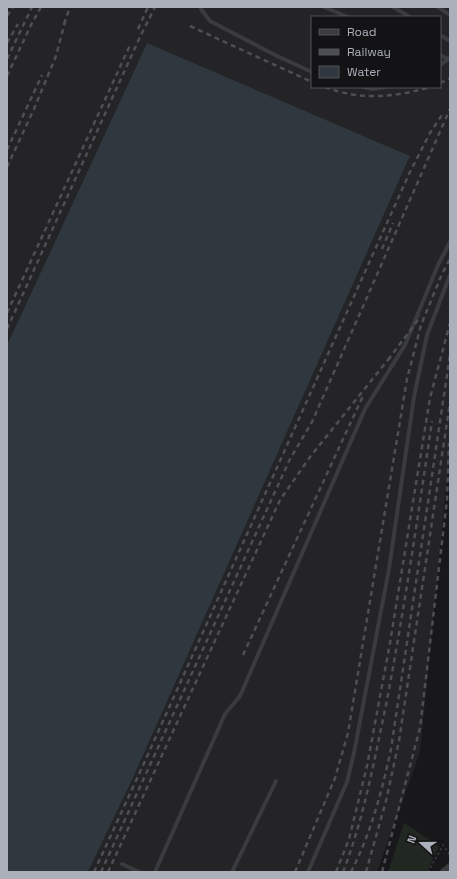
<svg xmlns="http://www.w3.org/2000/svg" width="457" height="879" font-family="'Space Grotesk',sans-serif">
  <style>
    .built { fill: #242427; fill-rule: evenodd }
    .green { fill: #202821 }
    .water { fill: #2e383e }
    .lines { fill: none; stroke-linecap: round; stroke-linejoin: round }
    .path { stroke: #3f4246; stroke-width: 1.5; stroke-dasharray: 2 3; stroke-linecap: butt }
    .lane { stroke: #393b3f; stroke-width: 4 }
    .street { stroke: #393b3f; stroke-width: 8 }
    .rail { stroke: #4c4f54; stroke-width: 2.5; stroke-dasharray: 5 4; stroke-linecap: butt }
  </style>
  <rect width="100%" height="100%" fill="#18181a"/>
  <path class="built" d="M 7,7 L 450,7 L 450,449 L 420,752 L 377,872 L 88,872 L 133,778 L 410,156 L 147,43 L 7,345 ZM 312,17 L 440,17 L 440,87 L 312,87 Z"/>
  <path class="green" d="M 404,823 L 439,846 L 427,872 L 388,872 Z"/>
  <path class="water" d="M 147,43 L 410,156 L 133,778 L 88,872 L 7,872 L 7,345 Z"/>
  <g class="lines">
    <path class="path" d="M 428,872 L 443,845 L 450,855"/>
    <g class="lane">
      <path d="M 201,7 L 201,9 L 210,21 L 275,55 L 312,72"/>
      <path d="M 324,7 L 348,17"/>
      <path d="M 393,7 L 410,17"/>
      <path d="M 438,7 L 450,15"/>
      <path d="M 440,35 L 450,41"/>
      <path d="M 440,55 L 448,59"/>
      <path d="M 440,65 L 450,58"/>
      <path d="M 363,87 L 373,89 L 386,87"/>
      <path d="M 122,864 L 139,872"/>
      <path d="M 155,872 L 225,714 L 240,696 L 365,409 L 405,345 L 438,265 L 450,242"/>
      <path d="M 232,872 L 276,781"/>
      <path d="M 308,872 L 347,782 L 354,753 L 389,569 L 414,397 L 427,335 L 450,275"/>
    </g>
    <path class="street" d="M 444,872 L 450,867"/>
    <g class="rail">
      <path d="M 7,16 L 13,7"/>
      <path d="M 64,24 L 70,7"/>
      <path d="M 190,26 L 312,82"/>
      <path d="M 138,29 L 148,7"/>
      <path d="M 7,43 L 18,24"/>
      <path d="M 7,59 L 32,7"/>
      <path d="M 7,76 L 31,25 L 41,7"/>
      <path d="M 440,83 L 450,78"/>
      <path d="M 325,87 C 361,101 395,97 431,87"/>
      <path d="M 7,150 L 42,75"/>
      <path d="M 7,167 L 34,109 L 56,56 L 66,18"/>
      <path d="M 382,249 L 393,223"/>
      <path d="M 7,313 L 131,43"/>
      <path d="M 7,329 L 140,37 L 155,7"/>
      <path d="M 388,360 L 415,324 L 420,316"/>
      <path d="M 243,655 L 363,396"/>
      <path d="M 94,872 L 145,761 L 409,174 L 430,133 L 442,115"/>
      <path d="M 101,872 L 290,459 L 312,422 L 450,109"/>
      <path d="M 108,872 L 280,500 L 310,457 L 391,356"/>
      <path d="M 295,872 L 335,778 L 348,733 L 407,379 L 421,325 L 442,274 L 450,259"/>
      <path d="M 336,872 L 349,839 L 367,766 L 390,643 L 430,398 L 450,323"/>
      <path d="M 343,872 C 364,818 374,761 386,705 C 404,611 418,516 432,421"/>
      <path d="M 351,872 C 371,833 382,791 391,749 L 450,355"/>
      <path d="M 366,872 L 386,801 L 399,741 L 450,402"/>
      <path d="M 382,872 L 420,728 L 447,500 L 449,443"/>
    </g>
  </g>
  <rect width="457" height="879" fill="none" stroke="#abb0ba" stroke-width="16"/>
  <rect x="311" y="16" width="130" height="72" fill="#131315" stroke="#505257"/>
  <rect x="319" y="29" width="20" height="6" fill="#393b3f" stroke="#505257"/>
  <text x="347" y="36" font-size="12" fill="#abb0ba">Road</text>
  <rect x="319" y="49" width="20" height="6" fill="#4c4f54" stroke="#505257"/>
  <text x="347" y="56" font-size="12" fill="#abb0ba">Railway</text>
  <rect x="319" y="66" width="20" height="12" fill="#2e383e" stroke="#505257"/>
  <text x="347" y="76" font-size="12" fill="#abb0ba">Water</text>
  <g transform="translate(421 843) rotate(291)" stroke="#131315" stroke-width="3" paint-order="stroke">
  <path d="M0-3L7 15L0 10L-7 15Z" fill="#abb0ba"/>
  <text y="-6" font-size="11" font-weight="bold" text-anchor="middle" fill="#abb0ba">N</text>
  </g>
</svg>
